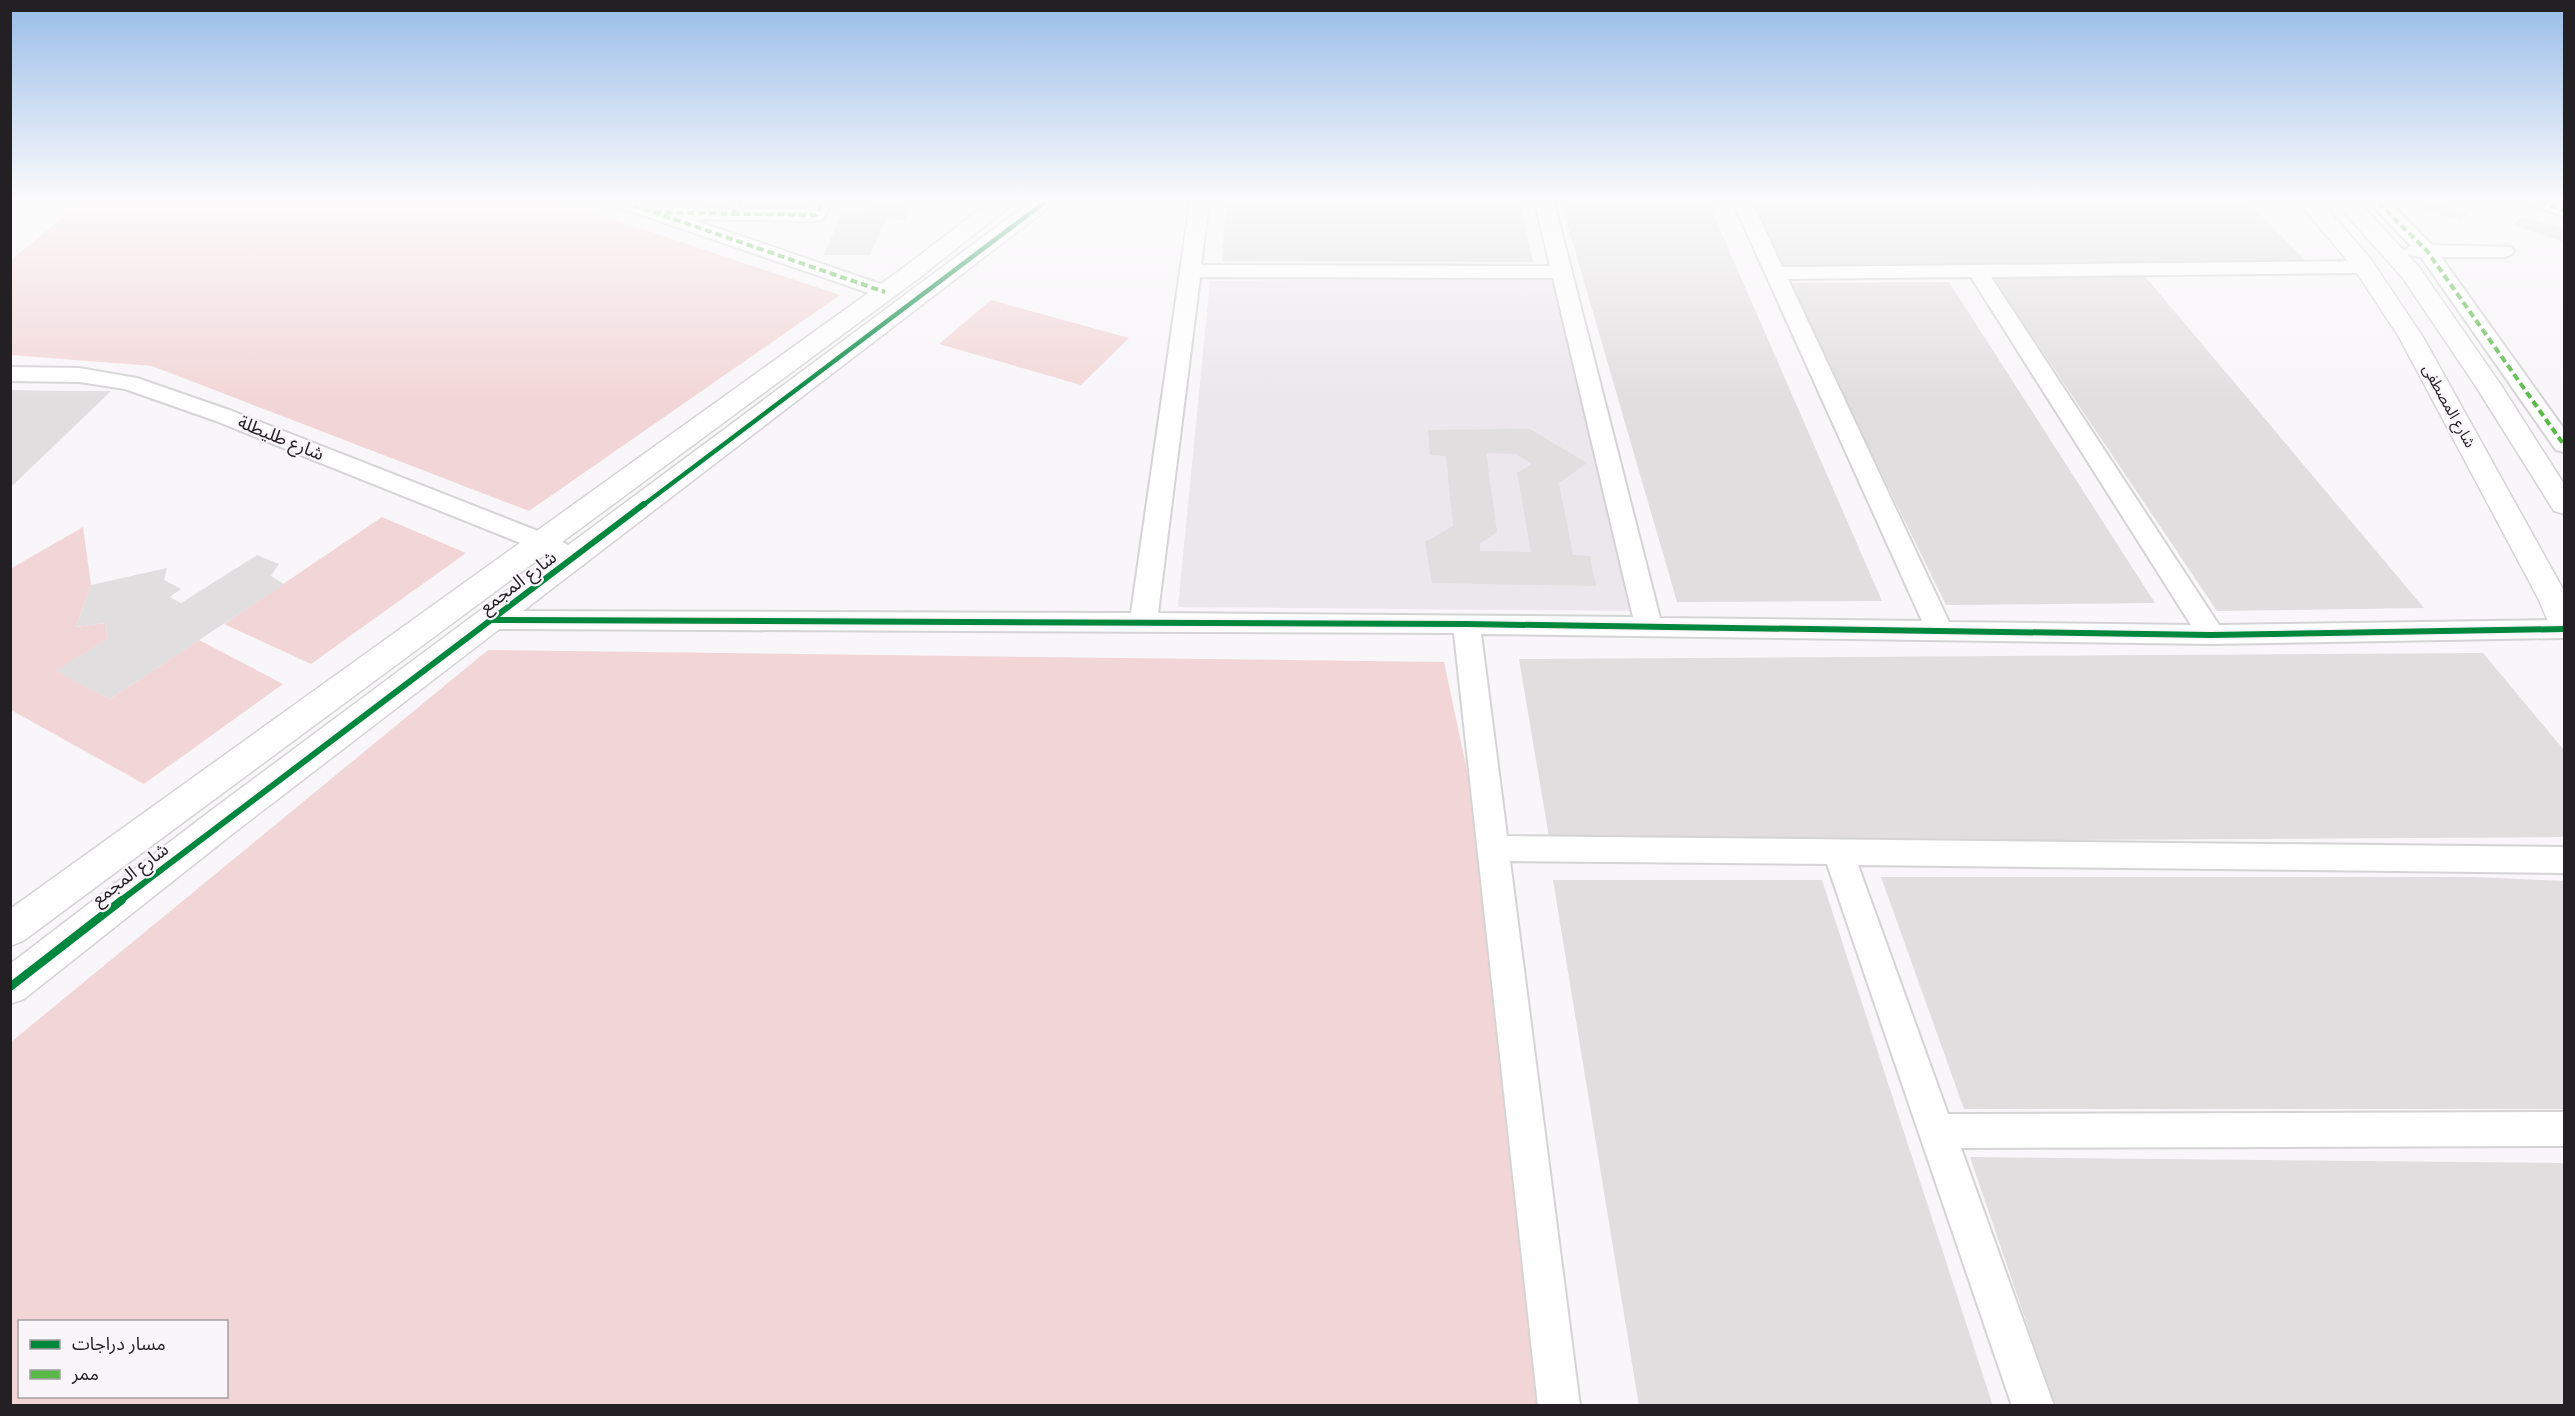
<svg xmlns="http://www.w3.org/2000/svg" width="2575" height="1416" font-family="'Public Sans','Noto Sans Arabic',sans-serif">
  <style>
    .built { fill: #ece6ed }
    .green { fill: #f2d6d7; fill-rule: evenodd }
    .building { fill: #e0dedf; fill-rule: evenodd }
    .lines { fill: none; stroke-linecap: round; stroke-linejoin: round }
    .minor-casing { stroke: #d5d4d5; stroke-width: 4 }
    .tertiary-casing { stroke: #d5d4d5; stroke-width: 3 }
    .minor { fill: #fefefe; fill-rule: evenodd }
    .tertiary { fill: #fefefe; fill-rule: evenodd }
    .quiet { stroke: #58b947; stroke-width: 4; stroke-dasharray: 7 4; stroke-linecap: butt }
    .cycleway-far2-casing { stroke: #f9f5f9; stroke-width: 8 }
    .cycleway-far1-casing { stroke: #f9f5f9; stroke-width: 10 }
    .cycleway-casing { stroke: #f9f5f9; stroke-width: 11 }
    .cycleway-far2 { stroke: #00873e; stroke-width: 4.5 }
    .cycleway-far1 { stroke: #00873e; stroke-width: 6 }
    .cycleway { stroke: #00873e; stroke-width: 8 }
    .labels { text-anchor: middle; stroke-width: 4.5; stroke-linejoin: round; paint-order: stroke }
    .far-street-label { font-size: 15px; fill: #222022; stroke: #f9f5f9 }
    .street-label { font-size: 18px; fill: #222022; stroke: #f9f5f9 }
  </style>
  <rect width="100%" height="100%" fill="#f8f6f8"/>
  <path class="built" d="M 1556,277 L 1641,611 L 1178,607 L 1210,281 Z"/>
  <g class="green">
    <path d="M 81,202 L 561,202 L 840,295 L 529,511 L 152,366 L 11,355 L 11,260 Z"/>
    <path d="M 991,300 L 1129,338 L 1081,385 L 939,344 Z"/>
    <path d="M 382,517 L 466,553 L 311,664 L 224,624 Z"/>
    <path d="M 83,527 L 91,585 L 76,627 L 105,623 L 108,638 L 57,671 L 110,699 L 199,640 L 283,684 L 144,784 L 11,710 L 10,569 Z"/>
    <path d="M 488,650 L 1444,662 L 1471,789 L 1545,1405 L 11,1406 L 11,1042 ZM 20,1322 L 226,1322 L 226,1396 L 20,1396 Z"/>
  </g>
  <g class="building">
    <path d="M 653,202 L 702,202 L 699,208 L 650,208 Z"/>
    <path d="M 758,202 L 803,202 L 798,212 L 753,212 Z"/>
    <path d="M 869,202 L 911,202 L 905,220 L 886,219 L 870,255 L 824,255 L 842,212 L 865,212 Z"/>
    <path d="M 1226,202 L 1520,202 L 1533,262 L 1222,261 Z"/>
    <path d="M 1561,202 L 1708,202 L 1882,601 L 1677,602 Z"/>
    <path d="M 1750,202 L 2248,202 L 2307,262 L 1781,266 Z"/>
    <path d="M 2407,202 L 2457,202 L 2452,207 L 2468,213 L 2460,220 L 2450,216 L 2448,218 Z"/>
    <path d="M 2521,216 L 2564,229 L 2564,242 L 2513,225 Z"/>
    <path d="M 2143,274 L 2424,608 L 2217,611 L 1991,275 Z"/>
    <path d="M 1949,282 L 2155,603 L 1946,605 L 1788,283 Z"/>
    <path d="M 10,390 L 65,391 L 111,391 L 10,488 Z"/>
    <path d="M 1530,429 L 1587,463 L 1559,483 L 1573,555 L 1590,556 L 1596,586 L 1432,583 L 1425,542 L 1453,526 L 1446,456 L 1430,455 L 1428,430 ZM 1486,453 L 1517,454 L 1532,464 L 1517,473 L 1531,552 L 1480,551 L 1480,543 L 1497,532 Z"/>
    <path d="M 257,555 L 279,564 L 271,576 L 284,584 L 110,699 L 56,671 L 108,638 L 105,623 L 76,627 L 91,585 L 167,568 L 164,580 L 181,589 L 170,597 L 181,603 Z"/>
    <path d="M 2483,653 L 2564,750 L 2564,837 L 1550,843 L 1519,659 Z"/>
    <path d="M 1881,877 L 2473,877 L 2564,881 L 2564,1109 L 1964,1109 Z"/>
    <path d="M 1553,880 L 1822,880 L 1993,1406 L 1639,1406 Z"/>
    <path d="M 1970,1157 L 2564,1163 L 2564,1406 L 2055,1406 Z"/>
  </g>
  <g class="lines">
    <g class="minor-casing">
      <g id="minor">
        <path d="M 614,202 L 727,208 L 730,202 L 749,202 L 746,208 L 810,209 L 813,202 L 832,202 L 823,219 L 816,221 L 691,219 L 892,288 L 895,292 L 892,296 L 885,298 L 878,296 L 616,206 Z"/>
        <path d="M 1190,202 L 1209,202 L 1201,265 L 1550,266 L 1535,202 L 1554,202 L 1660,618 L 1922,621 L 1733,202 L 1752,202 L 1782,267 L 2364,261 L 2371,263 L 2374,267 L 2371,271 L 2364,273 L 1991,277 L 2219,625 L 2564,620 L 2564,638 L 2211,644 L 1481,634 L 1507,836 L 2564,847 L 2564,873 L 1858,865 L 1948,1114 L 2564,1112 L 2564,1146 L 1961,1148 L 2054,1406 L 2012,1406 L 1827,864 L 1510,861 L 1580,1406 L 1538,1406 L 1454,633 L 493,629 L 484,627 L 480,620 L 484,613 L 493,611 L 1131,613 ZM 1200,277 L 1553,278 L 1633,617 L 1158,613 ZM 1971,277 L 2191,625 L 1949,622 L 1788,279 Z"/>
        <path d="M 2369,202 L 2389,202 L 2432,245 L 2511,247 L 2514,251 L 2511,255 L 2504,257 L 2441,257 L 2564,429 L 2564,452 L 2556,450 L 2421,257 L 2406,255 L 2403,251 L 2411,246 Z"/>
        <path d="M 2531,202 L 2564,204 L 2564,216 L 2533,206 Z"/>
        <path d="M 10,367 L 79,368 L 137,378 L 232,411 L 551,536 L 583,553 L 587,559 L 583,565 C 565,570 549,556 533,548 L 216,421 L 125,389 L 79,382 L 10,381 Z"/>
      </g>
    </g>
    <g class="tertiary-casing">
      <g id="tertiary">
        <path d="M 989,202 L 1015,202 L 919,278 L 23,941 L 10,946 L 10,909 L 903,268 Z"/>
        <path d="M 1030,202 L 1056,202 L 235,832 L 24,999 L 10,1004 L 10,964 L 209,812 Z"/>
        <path d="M 2298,202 L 2321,202 L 2370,258 L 2423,337 L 2564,591 L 2564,636 L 2553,633 L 2538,598 L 2399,337 L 2353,267 Z"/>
        <path d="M 2335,202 L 2359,202 L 2419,267 L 2501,385 L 2564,484 L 2564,514 L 2554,511 L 2475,385 L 2402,277 Z"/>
      </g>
    </g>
    <use href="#minor" class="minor"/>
    <use href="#tertiary" class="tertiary"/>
    <g class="quiet">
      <path d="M 623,202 L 653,212 L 733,214 L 740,202"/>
      <path d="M 2378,202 L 2427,251 L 2564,445"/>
      <path d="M 2540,202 L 2564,210"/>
      <path d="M 653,212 L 885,292"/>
      <path d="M 733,214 L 816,215 L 823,202"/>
    </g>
    <g class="cycleway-far2-casing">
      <path id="cycleway-far2" d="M 642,506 L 1045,202"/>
    </g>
    <g class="cycleway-far1-casing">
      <g id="cycleway-far1">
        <path d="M 493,620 L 1466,624 L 2211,635 L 2564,629"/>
        <path d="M 120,901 L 644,504"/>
      </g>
    </g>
    <g class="cycleway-casing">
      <path id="cycleway" d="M 10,987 L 122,900"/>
    </g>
    <use href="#cycleway-far2" class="cycleway-far2"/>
    <use href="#cycleway-far1" class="cycleway-far1"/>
    <use href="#cycleway" class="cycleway"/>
  </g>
  <linearGradient id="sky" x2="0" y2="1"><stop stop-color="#98bce8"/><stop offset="0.5" stop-color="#fcfbfc"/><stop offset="1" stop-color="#fcfbfc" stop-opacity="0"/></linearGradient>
  <rect width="2575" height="401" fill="url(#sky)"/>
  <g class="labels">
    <g class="far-street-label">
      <text transform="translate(2449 406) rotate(61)" y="5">شارع المصطفى</text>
    </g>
    <g class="street-label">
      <text transform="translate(281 438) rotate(22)" y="6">شارع طليطلة</text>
      <text transform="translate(518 582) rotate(-37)" y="6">شارع المجمع</text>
      <text transform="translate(130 874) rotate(-37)" y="6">شارع المجمع</text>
    </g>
  </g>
  <rect width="2575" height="1416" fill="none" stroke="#222022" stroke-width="24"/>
  <rect x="18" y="1320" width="210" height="78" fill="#f9f5f9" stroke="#a3a0a3" stroke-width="1.5"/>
  <rect x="30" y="1340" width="30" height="9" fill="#00873e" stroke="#a3a0a3" stroke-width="1.5"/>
  <text x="72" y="1350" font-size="18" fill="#222022">مسار دراجات</text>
  <rect x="30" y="1370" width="30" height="9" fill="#58b947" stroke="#a3a0a3" stroke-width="1.5"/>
  <text x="72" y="1380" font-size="18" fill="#222022">ممر</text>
</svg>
